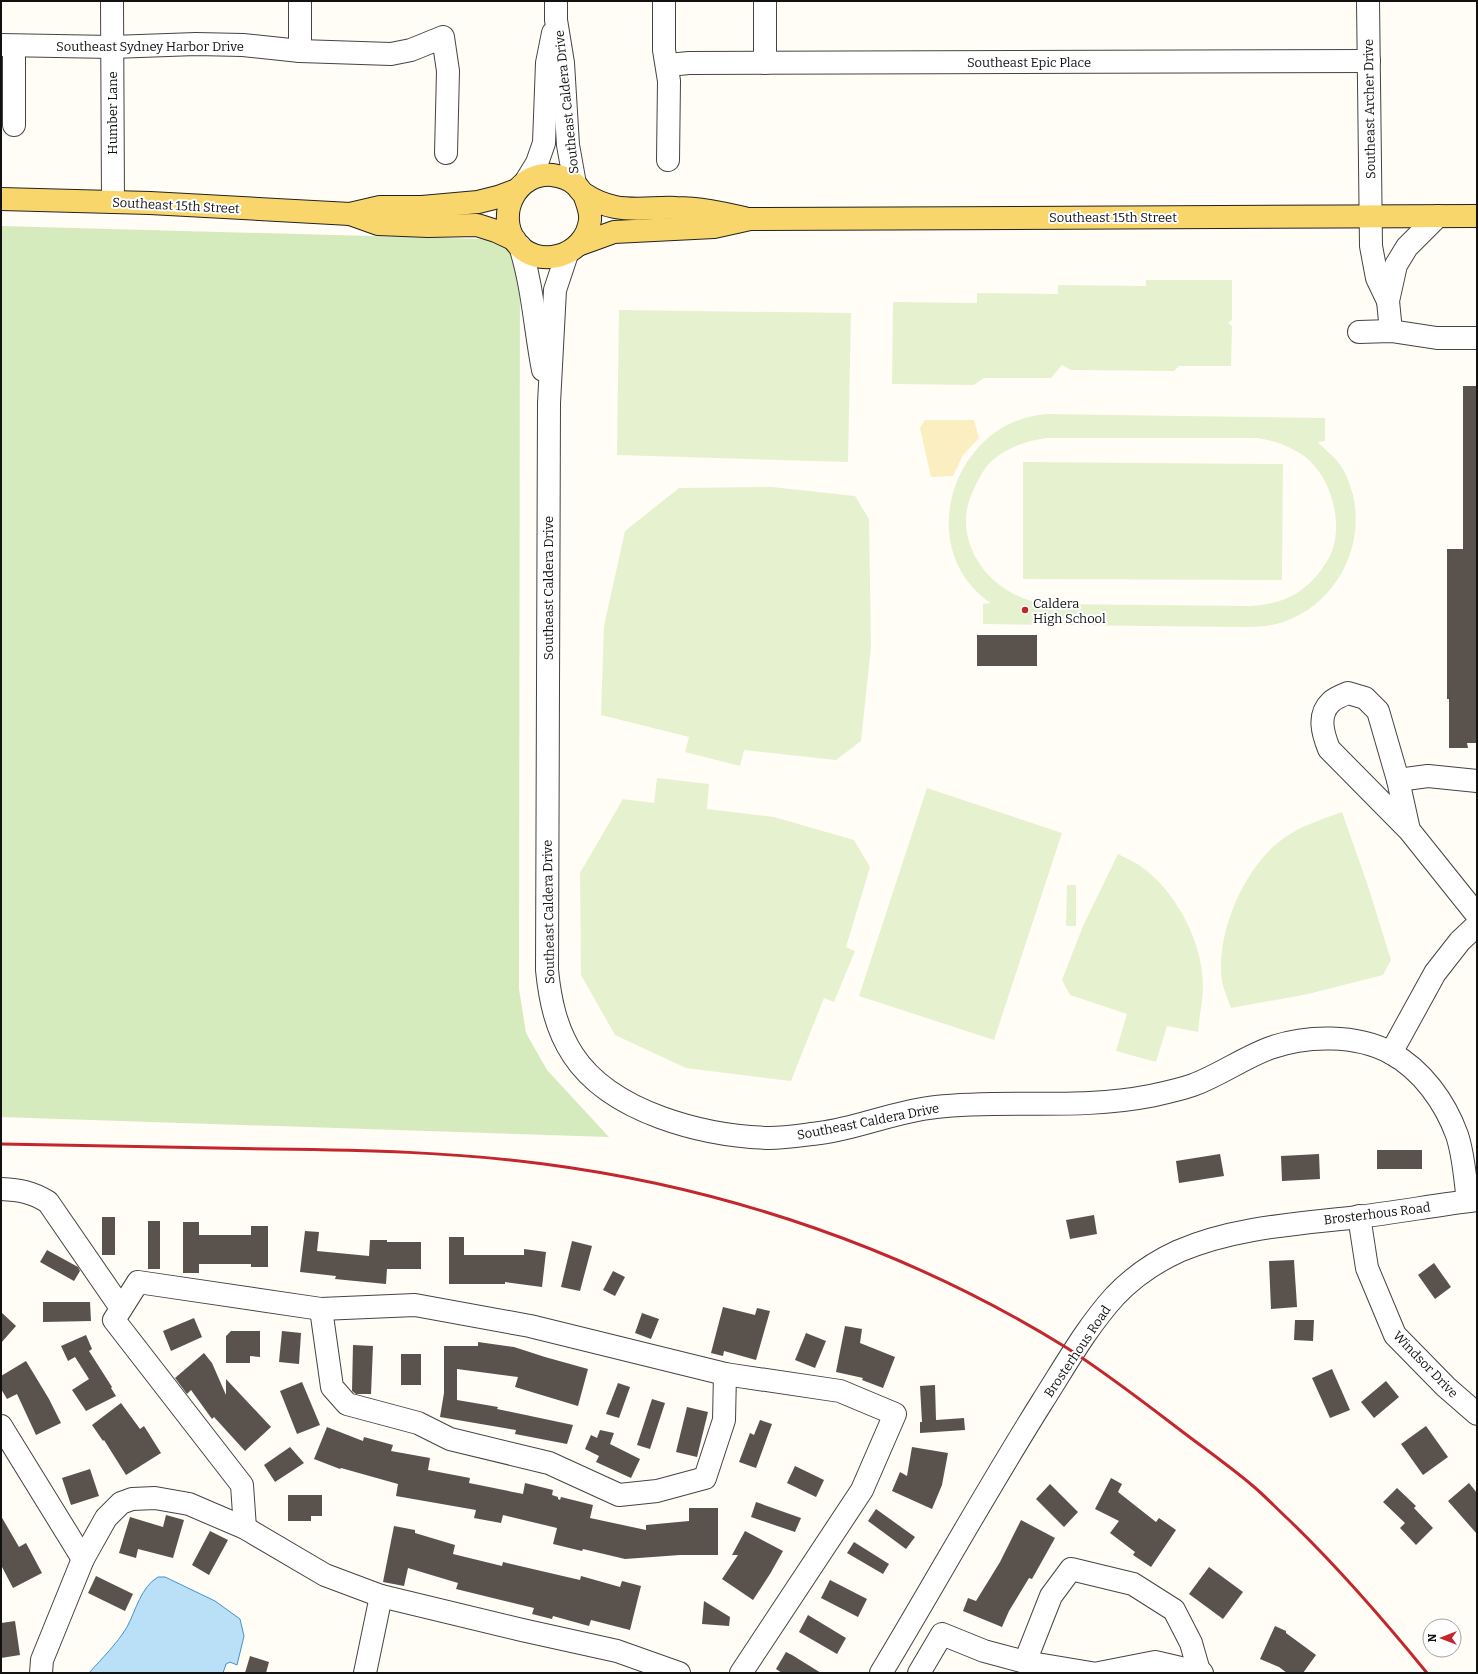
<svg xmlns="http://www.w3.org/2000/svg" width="1478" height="1674" font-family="Bitter,serif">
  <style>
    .green { fill: #d5ebbd }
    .sand { fill: #fbeec1 }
    .pitch { fill: #e6f2cf; fill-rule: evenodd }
    .water { fill: #b9e0f7; stroke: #3f96cf }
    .building { fill: #5a524d }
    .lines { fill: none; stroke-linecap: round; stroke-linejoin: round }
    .minor-casing { stroke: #444; stroke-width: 24 }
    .major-casing { stroke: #222; stroke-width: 24 }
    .minor { stroke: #fff; stroke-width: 22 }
    .major { stroke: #f9d66b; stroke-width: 22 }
    .rail { stroke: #c4262e; stroke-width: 3 }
    .poi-dot { fill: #c4262e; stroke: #fff; stroke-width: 1.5 }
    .labels { text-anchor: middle; stroke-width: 4; stroke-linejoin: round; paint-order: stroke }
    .street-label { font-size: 13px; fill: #111; stroke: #fff }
    .poi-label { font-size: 13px; fill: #111; stroke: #fff; text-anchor: start }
  </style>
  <rect width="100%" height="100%" fill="#fffdf5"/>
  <path class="green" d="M 1,226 L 481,239 L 502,243 L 520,252 L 519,989 L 526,1033 L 547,1070 L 609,1137 L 1,1117 Z"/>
  <path class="sand" d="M 925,420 L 974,420 L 979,438 L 963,455 L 953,476 L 931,477 L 920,428 Z"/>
  <g class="pitch">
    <path d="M 1146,280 L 1232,280 L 1232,320 L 1228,323 L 1232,326 L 1231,366 L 1179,366 L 1174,371 L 1071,370 L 1062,365 L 1051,378 L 984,378 L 974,385 L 892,384 L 893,302 L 977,303 L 977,293 L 1058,294 L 1058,285 L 1146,286 Z"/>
    <path d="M 619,310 L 851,313 L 848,462 L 617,455 Z"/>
    <path d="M 1046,414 L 1325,418 L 1325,441 L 1318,442 C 1325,450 1335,457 1341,466 C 1347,475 1350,485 1353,495 C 1365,546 1337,602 1286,621 C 1271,627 1253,627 1238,627 L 983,624 L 983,604 L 991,603 C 929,562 939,471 997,431 C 1011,421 1029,416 1046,414 ZM 1047,438 L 1256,438 C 1274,440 1290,446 1304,456 C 1331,476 1343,521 1332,551 C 1326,567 1311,584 1297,593 C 1282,602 1267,605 1250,606 L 1054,604 C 1048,603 1042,603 1036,602 C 986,591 949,537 974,489 C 979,478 985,466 994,459 C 1009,447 1029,440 1047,438 Z"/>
    <path d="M 1023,462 L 1283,464 L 1282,580 L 1023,579 Z"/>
    <path d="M 772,487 L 855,496 L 869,519 L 871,647 L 861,741 L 836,760 L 744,750 L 740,766 L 685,752 L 689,737 L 601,715 L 604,626 L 625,531 L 679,488 Z"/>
    <path d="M 657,778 L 709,784 L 707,809 L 774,817 L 854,840 L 870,867 L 846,947 L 855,951 L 834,1002 L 824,998 L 791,1081 L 686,1068 L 615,1035 L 581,975 L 580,873 L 623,799 L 654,803 Z"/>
    <path d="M 927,788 L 1062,833 L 994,1040 L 859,996 Z"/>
    <path d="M 1342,812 L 1367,883 L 1391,960 L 1383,975 L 1308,994 L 1231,1008 C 1228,1000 1224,990 1222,982 C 1215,934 1244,866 1284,838 C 1301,826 1322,819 1342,812 Z"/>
    <path d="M 1118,854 C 1128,859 1139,864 1147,871 C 1179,897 1203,945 1203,986 C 1203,1001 1199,1017 1198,1032 L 1167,1026 L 1156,1062 L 1116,1051 L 1127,1014 L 1070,995 L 1062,980 L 1083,926 Z"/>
    <path d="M 1067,885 L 1076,885 L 1076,926 L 1066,926 Z"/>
  </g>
  <path class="water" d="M 158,1577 L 165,1577 L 215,1601 L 240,1619 L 244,1636 L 237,1665 L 230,1662 L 226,1664 L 223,1673 L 89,1673 C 102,1658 117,1644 127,1627 C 136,1610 141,1587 158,1577 Z"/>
  <g class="building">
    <path d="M 1463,386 L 1477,386 L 1477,743 L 1467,743 L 1468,748 L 1449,748 L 1449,699 L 1447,699 L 1447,549 L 1463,549 Z"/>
    <rect x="977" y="635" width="60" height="31"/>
    <rect x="1377" y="1150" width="45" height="19"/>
    <path d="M 1220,1154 L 1224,1176 L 1179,1183 L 1176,1161 Z"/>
    <path d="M 1319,1154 L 1320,1179 L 1282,1181 L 1281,1156 Z"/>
    <path d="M 1094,1215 L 1097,1234 L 1070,1239 L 1066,1220 Z"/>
    <rect x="102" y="1217" width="13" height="38"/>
    <rect x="148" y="1221" width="12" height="48"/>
    <path d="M 183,1222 L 199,1222 L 199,1235 L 251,1235 L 251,1226 L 268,1226 L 268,1267 L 251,1267 L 251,1264 L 199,1264 L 199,1273 L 183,1273 Z"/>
    <path d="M 305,1231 L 319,1232 L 317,1251 L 369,1256 L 370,1240 L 387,1240 L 387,1242 L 421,1242 L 421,1269 L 387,1269 L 386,1284 L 335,1279 L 336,1276 L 300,1272 Z"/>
    <path d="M 449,1237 L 464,1237 L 464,1255 L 524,1255 L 524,1249 L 546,1252 L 542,1287 L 505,1282 L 505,1284 L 449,1284 Z"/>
    <path d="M 572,1241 L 592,1246 L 580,1291 L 561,1287 Z"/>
    <path d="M 47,1250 L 78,1267 L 80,1271 L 74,1281 L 40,1262 Z"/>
    <path d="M 1294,1260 L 1297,1307 L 1271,1309 L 1269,1261 Z"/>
    <path d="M 1434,1263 L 1451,1287 L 1435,1299 L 1418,1275 Z"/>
    <path d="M 613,1271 L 625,1277 L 615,1296 L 603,1290 Z"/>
    <path d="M 43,1302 L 90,1302 L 91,1321 L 43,1322 Z"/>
    <path d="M 723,1307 L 755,1315 L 757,1308 L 770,1311 L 756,1360 L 724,1351 L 723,1356 L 711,1353 Z"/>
    <path d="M 1,1312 L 16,1326 L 1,1343 Z"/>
    <path d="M 642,1313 L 659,1319 L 651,1339 L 635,1333 Z"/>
    <path d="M 194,1318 L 202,1337 L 171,1351 L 163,1331 Z"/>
    <path d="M 1295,1320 L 1314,1320 L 1313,1341 L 1294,1340 Z"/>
    <path d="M 845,1326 L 862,1329 L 860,1343 L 895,1357 L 883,1388 L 862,1380 L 863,1378 L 836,1372 Z"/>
    <path d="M 231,1331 L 260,1331 L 260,1357 L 250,1356 L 250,1363 L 226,1363 L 226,1336 Z"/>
    <path d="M 282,1331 L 301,1333 L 299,1364 L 279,1362 Z"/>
    <path d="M 806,1333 L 826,1341 L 815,1368 L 795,1360 Z"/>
    <path d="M 86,1335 L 92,1349 L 89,1351 L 112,1387 L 111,1388 L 116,1396 L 86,1411 L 72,1390 L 89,1379 L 75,1357 L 68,1361 L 61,1346 Z"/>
    <path d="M 478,1342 L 514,1347 L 545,1357 L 588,1369 L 578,1406 L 515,1387 L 518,1377 L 457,1369 L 457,1400 L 498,1407 L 497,1409 L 573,1425 L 567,1444 L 515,1434 L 516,1430 L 440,1417 L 444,1393 L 444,1346 L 478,1346 Z"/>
    <path d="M 353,1345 L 373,1346 L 371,1394 L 356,1394 L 352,1391 Z"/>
    <path d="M 204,1353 L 212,1363 L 226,1395 L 226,1379 L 271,1427 L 245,1451 L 214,1417 L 212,1419 L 191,1390 L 187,1394 L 175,1378 Z"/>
    <rect x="401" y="1354" width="20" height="31"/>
    <path d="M 26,1361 L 49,1399 L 61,1423 L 36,1435 L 17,1394 L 7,1399 L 1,1389 L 1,1376 Z"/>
    <path d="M 1332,1369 L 1350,1410 L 1330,1418 L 1312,1378 Z"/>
    <path d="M 1386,1381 L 1399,1397 L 1374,1418 L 1361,1402 Z"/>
    <path d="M 302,1382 L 320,1425 L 297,1434 L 280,1391 Z"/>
    <path d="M 618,1383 L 630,1387 L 619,1418 L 606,1414 Z"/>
    <path d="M 935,1385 L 936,1420 L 964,1418 L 965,1430 L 920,1433 L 920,1422 L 922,1422 L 920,1386 Z"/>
    <path d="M 652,1399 L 665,1403 L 650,1449 L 637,1445 Z"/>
    <path d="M 121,1403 L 140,1429 L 144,1426 L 161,1453 L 126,1475 L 104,1440 L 103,1441 L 92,1425 Z"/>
    <path d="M 687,1407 L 708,1412 L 697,1457 L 676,1452 Z"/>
    <path d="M 760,1420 L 772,1424 L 756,1468 L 739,1462 L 750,1433 L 754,1435 Z"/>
    <path d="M 1426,1426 L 1448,1457 L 1423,1475 L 1401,1444 Z"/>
    <path d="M 327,1427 L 363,1441 L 364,1437 L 393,1445 L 391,1451 L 430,1458 L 428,1470 L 470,1478 L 469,1483 L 523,1494 L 525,1483 L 553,1490 L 552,1495 L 558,1497 L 558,1499 L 560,1500 L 561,1497 L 593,1505 L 590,1518 L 646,1530 L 646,1525 L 689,1521 L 689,1508 L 718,1508 L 718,1555 L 680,1555 L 625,1559 L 583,1549 L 582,1551 L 553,1544 L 557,1528 L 503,1515 L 501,1523 L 474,1518 L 476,1510 L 396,1496 L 398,1484 L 341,1468 L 340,1469 L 314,1459 Z"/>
    <path d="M 600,1430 L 614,1433 L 610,1444 L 640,1459 L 631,1478 L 596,1462 L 599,1456 L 585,1449 L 591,1435 L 597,1438 Z"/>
    <path d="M 290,1447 L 304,1463 L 275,1482 L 264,1465 Z"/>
    <path d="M 912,1447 L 948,1453 L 942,1485 L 932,1509 L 892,1491 L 900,1472 L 907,1476 Z"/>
    <path d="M 795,1466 L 824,1480 L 816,1497 L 787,1483 Z"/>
    <path d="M 90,1469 L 99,1496 L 71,1505 L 62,1478 Z"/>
    <path d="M 1111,1478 L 1122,1484 L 1118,1492 L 1156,1522 L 1159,1518 L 1176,1530 L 1151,1567 L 1133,1555 L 1135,1552 L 1110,1533 L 1119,1521 L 1095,1509 Z"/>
    <path d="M 1469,1483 L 1477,1493 L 1477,1534 L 1448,1501 Z"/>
    <path d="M 1050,1484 L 1078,1512 L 1064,1527 L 1036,1499 Z"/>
    <path d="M 1397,1488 L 1416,1506 L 1414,1508 L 1433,1528 L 1416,1545 L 1400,1528 L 1405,1523 L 1383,1502 Z"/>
    <path d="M 288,1495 L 322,1495 L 322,1516 L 311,1516 L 311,1521 L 288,1521 Z"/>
    <path d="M 756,1502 L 801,1518 L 795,1532 L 751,1517 Z"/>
    <path d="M 876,1509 L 915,1537 L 906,1549 L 868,1521 Z"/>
    <path d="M 166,1515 L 184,1520 L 173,1558 L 138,1549 L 136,1558 L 119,1553 L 130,1517 L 163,1527 Z"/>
    <path d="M 1,1516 L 19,1547 L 26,1543 L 42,1573 L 13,1588 L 1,1565 Z"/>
    <path d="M 1021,1520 L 1055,1538 L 1032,1579 L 1029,1578 L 1009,1611 L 1002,1627 L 963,1611 L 968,1598 L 976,1601 L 1000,1562 Z"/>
    <path d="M 394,1526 L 415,1530 L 415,1533 L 455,1545 L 453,1554 L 502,1566 L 503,1562 L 580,1580 L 581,1576 L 620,1587 L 622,1581 L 641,1586 L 630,1630 L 591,1620 L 589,1626 L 553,1616 L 552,1619 L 532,1614 L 534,1608 L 456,1589 L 458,1583 L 408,1568 L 404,1586 L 383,1582 Z"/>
    <path d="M 210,1531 L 228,1540 L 209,1575 L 192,1565 Z"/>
    <path d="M 745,1531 L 783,1551 L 770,1574 L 753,1600 L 722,1579 L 738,1555 L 732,1555 Z"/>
    <path d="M 854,1542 L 889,1564 L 883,1574 L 847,1553 Z"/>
    <path d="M 1209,1567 L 1243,1592 L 1223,1619 L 1189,1594 Z"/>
    <path d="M 96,1576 L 133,1594 L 125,1611 L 88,1593 Z"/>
    <path d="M 830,1580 L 867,1599 L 858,1617 L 821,1598 Z"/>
    <path d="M 704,1601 L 730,1617 L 729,1626 L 702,1624 Z"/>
    <path d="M 808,1615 L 846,1638 L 837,1654 L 799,1632 Z"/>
    <path d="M 15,1621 L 20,1655 L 1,1658 L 1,1623 Z"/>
    <path d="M 1275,1626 L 1286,1631 L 1286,1633 L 1316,1655 L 1303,1673 L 1287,1673 L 1279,1667 L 1260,1659 Z"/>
    <path d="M 786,1652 L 792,1655 L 821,1673 L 782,1673 L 776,1669 Z"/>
    <path d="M 250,1656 L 269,1662 L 266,1673 L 245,1673 Z"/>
  </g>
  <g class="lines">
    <g class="minor-casing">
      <g id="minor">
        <path d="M 112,1 L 113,202"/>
        <path d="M 300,1 L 300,51"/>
        <path d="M 556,1 L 556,20 L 563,63 L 568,145 L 575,184"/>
        <path d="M 664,1 L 664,50 L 669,81 L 668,160"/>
        <path d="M 1368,1 L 1371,246 L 1377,278 L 1388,301"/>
        <path d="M 1,45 L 112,47 L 196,44 L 243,45 L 300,51 L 391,54 L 411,50 L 443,37 L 448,71 L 446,153"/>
        <path d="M 14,46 L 14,125"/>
        <path d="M 765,63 L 765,1"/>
        <path d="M 668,65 L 689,63 L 1369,61"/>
        <path d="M 526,181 L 537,163 L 544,143 L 547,63 L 553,33"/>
        <path d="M 520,246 C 533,287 535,329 543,370"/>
        <path d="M 567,254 L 555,290 L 549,403 L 547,970 C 550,1000 556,1029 573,1055 C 611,1113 704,1136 769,1138 C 786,1138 803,1135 820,1133 C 859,1128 896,1111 936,1107 C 1007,1099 1079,1110 1150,1096 C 1164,1093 1179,1090 1193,1085 C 1220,1075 1243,1058 1270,1048 C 1306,1035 1357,1034 1391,1053 C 1422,1070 1445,1102 1457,1135 C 1464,1156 1465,1179 1468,1201"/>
        <path d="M 1391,331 L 1388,301 L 1396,265 L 1407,247 L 1438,216"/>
        <path d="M 1359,332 L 1391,331 L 1437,338 L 1477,338"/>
        <path d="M 1398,780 L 1428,776 L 1477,781"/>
        <path d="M 1409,830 L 1398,780 L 1378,711 L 1365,698 L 1348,693 C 1343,695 1335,698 1331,702 C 1317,715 1323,734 1329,749 L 1409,830 L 1477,915"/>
        <path d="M 1391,1053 L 1435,973 L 1460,941 L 1477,925"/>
        <path d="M 1,1189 C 20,1190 32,1192 48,1202 L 121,1308"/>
        <path d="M 1359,1216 L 1367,1268 L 1395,1335 L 1446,1387 L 1477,1414"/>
        <path d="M 321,1309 L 332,1387 L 347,1404 L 418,1423 L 450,1439 L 549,1463 L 619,1495 L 657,1491 L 705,1478 L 724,1420 L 725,1374"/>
        <path d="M 1,1426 L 83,1559"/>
        <path d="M 245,1528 L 242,1485 L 114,1320 L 138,1282 L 321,1309 L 415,1305 L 530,1326 L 725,1374 L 840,1391 L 895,1414 L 862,1490 L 741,1673"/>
        <path d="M 1025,1662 L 1051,1596 L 1071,1569 L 1133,1584 L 1174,1610 L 1191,1643 L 1199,1671"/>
        <path d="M 41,1673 L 42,1660 L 83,1559 L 106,1518 L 121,1503 L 132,1499 L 155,1498 L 189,1504 L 245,1528 L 325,1575 L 381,1596 L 522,1630 L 617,1651 L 679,1673"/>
        <path d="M 365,1673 L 381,1596"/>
        <path d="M 881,1673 C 935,1583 986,1491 1042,1402 C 1065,1366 1086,1328 1115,1296 C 1133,1277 1155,1262 1179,1251 C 1235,1227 1298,1224 1358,1217 C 1398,1212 1437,1205 1477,1200"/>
        <path d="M 919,1673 L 942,1634 L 984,1651 L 1025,1662 L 1091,1673"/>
        <path d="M 1099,1673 L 1155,1662 L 1202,1673"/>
      </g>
    </g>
    <g class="major-casing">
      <g id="major">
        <path d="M 584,194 C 587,203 591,211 590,220 C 586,257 536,271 515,241 C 496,213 517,172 552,175 C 560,176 570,179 576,185 C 579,188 581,192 584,194 C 593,200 605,205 615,207 C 635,211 656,207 676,208 C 699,208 722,213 744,218"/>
        <path d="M 1,199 L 150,203 L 350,214 L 380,207 L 422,207 L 478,202 L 498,197 L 517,190"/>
        <path d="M 350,214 L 378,224 L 428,226 L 477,225 L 496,231 L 515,240"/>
        <path d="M 578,245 L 614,232 L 714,227 L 750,219 L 1477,216"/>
      </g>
    </g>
    <use href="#minor" class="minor"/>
    <use href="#major" class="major"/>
    <path class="rail" d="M 1,1144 C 92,1146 182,1147 273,1149 C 363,1150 454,1152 544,1164 C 728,1188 909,1250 1067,1348 C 1103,1371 1137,1397 1171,1423 C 1198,1444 1227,1464 1253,1486 C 1265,1496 1276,1508 1288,1519 C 1338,1567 1383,1619 1427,1673"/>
  </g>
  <circle class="poi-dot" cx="1025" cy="610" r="4"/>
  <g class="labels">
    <g class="street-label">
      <text x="150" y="51">Southeast Sydney Harbor Drive</text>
      <text x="1029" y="67">Southeast Epic Place</text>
      <text transform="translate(566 102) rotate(-96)" y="5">Southeast Caldera Drive</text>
      <text transform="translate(1369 109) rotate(-91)" y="5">Southeast Archer Drive</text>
      <text transform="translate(112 113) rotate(-90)" y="5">Humber Lane</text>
      <text transform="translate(176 205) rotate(3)" y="5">Southeast 15th Street</text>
      <text x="1113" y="222">Southeast 15th Street</text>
      <text transform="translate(548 588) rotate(-90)" y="5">Southeast Caldera Drive</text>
      <text transform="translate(548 912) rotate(-91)" y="5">Southeast Caldera Drive</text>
      <text transform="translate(868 1121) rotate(-11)" y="5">Southeast Caldera Drive</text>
      <text transform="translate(1377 1213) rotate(-7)" y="5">Brosterhous Road</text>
      <text transform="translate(1077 1351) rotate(-56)" y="5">Brosterhous Road</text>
      <text transform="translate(1426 1364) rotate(46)" y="5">Windsor Drive</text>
    </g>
    <g class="poi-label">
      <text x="1033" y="608">Caldera<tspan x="1033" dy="15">High School</tspan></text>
    </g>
  </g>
  <rect width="1478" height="1674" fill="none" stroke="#111111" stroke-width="4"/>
  <g transform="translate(1442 1638) rotate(270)"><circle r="19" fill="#ffffff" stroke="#a0a0a0"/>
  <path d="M0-3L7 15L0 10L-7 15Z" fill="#c4262e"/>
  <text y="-6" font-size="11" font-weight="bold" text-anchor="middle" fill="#111111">N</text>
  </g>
</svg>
